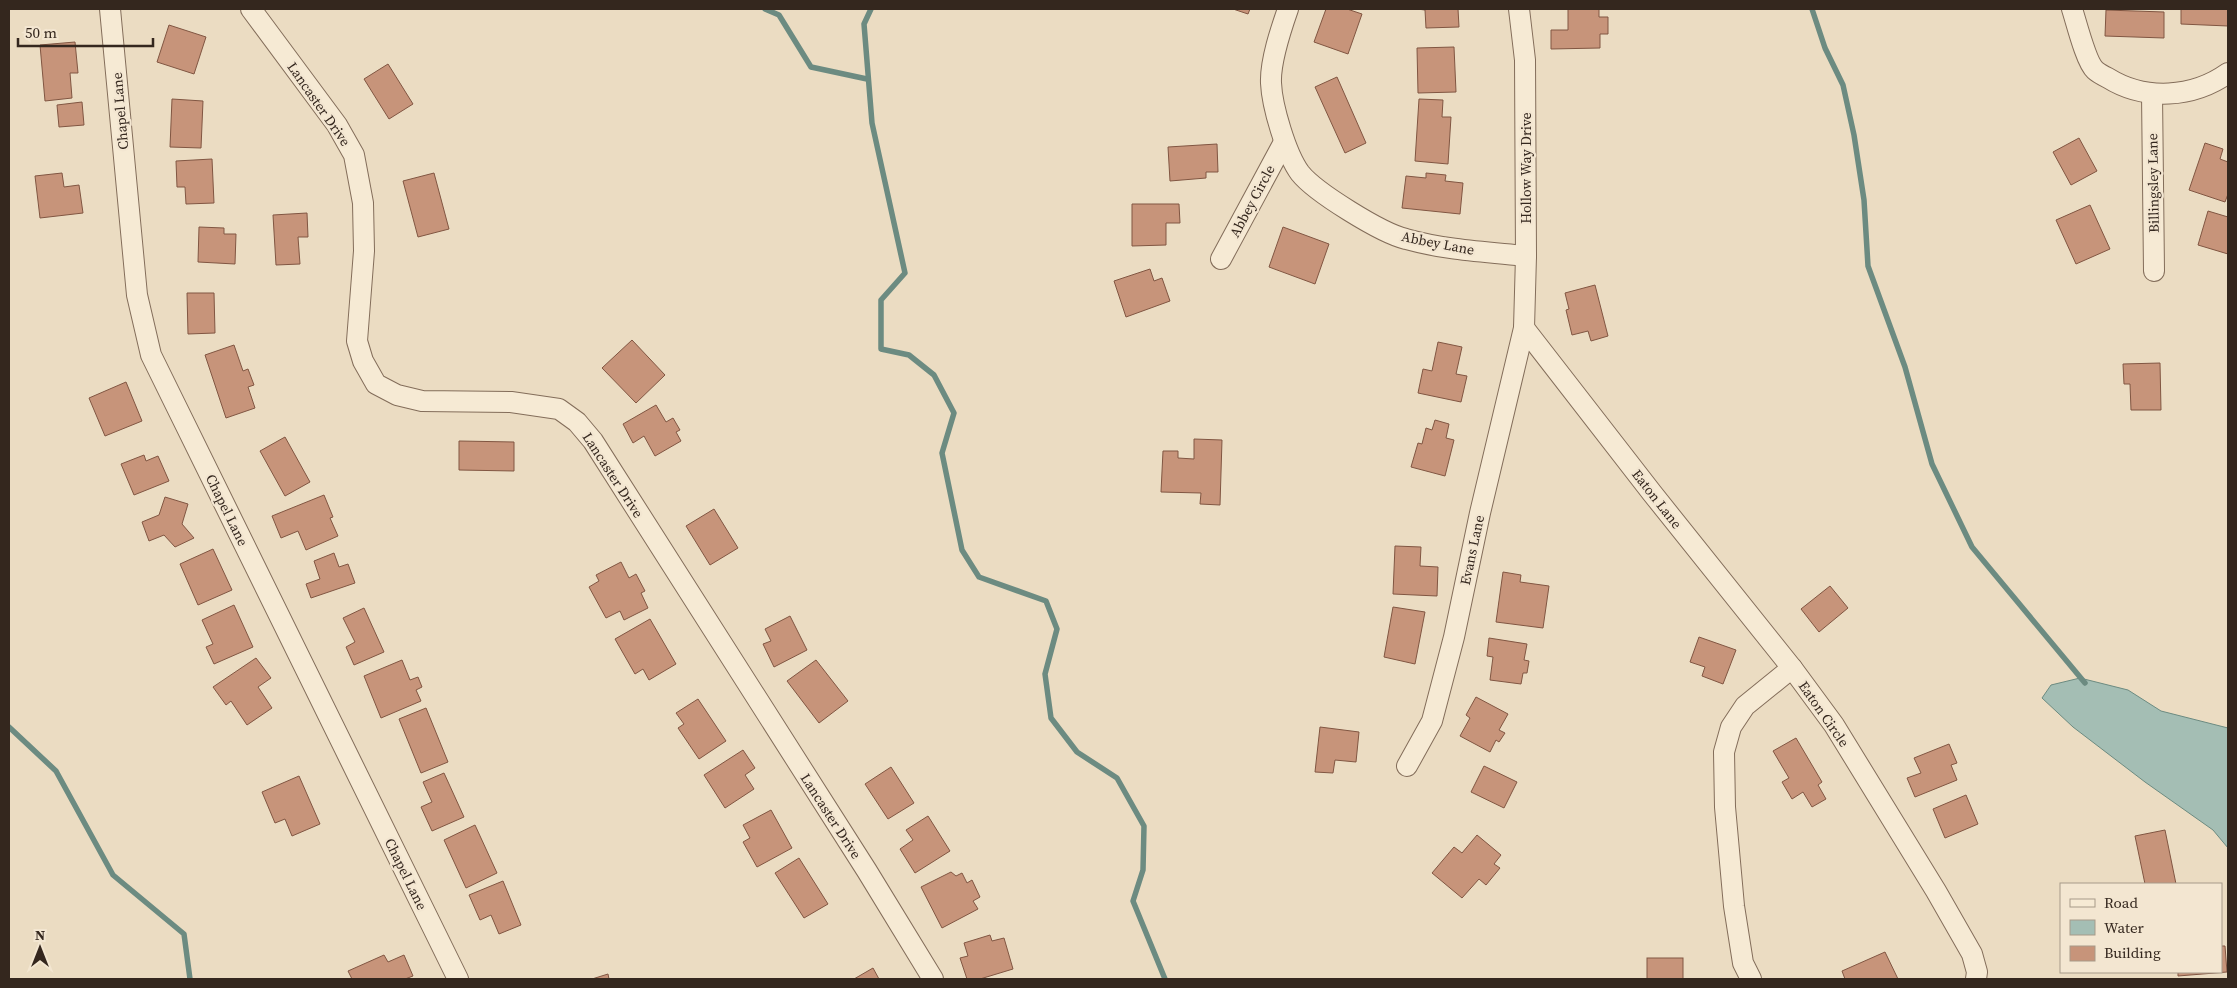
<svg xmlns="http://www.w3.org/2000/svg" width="2237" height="988" font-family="'Source Serif 4',serif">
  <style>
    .water { fill: #a4beb4; stroke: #6c8b81 }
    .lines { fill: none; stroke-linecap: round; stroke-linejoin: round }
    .stream { stroke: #6c8b81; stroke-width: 5.5 }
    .building { fill: #c7947a; stroke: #815642 }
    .minor-casing { stroke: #836d5a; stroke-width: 22 }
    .minor { stroke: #f6ead4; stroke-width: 20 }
    .labels { text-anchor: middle; stroke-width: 4.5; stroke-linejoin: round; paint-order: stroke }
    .street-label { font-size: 14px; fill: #34271e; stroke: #f3e6d1 }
  </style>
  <rect width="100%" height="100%" fill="#ebdcc2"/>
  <path class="water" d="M 2080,678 L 2128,690 L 2161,711 L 2228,728 L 2228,848 L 2213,830 L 2145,782 L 2073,727 L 2042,698 L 2051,685 Z"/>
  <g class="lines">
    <g class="stream">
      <path d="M 765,9 L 779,15 L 811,67 L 867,79"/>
      <path d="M 871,9 L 864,24 L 872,123 L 905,273 L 881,300 L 881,349 L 909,355 L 934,375 L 954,413 L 942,453 L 962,550 L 979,577 L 1046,601 L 1057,629 L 1045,674 L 1051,718 L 1077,752 L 1117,778 L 1144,826 L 1143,870 L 1133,901 L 1165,979"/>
      <path d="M 1812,9 L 1825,48 L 1843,85 L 1854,135 L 1864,200 L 1868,266 L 1905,367 L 1932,464 L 1972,547 L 2085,683"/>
      <path d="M 9,727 L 56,771 L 113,875 L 184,934 L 190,979"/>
    </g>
  </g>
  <g class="building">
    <path d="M 1233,9 L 1250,9 L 1248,14 Z"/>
    <path d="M 1326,9 L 1347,9 L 1362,14 L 1348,54 L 1314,42 Z"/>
    <path d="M 1417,9 L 1458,9 L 1459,27 L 1426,28 L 1425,10 Z"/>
    <path d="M 1568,9 L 1599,9 L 1599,17 L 1608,17 L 1608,34 L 1600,34 L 1600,48 L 1551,49 L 1551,30 L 1568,30 Z"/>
    <path d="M 2181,9 L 2228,9 L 2228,26 L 2181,24 Z"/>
    <path d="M 2106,10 L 2164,12 L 2164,38 L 2105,36 Z"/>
    <path d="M 169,25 L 206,37 L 194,74 L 157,62 Z"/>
    <path d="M 75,42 L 78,73 L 70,73 L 72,98 L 45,101 L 40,45 Z"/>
    <path d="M 1454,47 L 1456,92 L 1418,93 L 1417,48 Z"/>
    <path d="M 388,64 L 413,104 L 389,119 L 364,79 Z"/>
    <path d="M 1337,77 L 1366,143 L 1345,153 L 1315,87 Z"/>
    <path d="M 172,99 L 203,101 L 201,148 L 170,147 Z"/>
    <path d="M 1419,99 L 1443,100 L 1442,117 L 1451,117 L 1448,164 L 1415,161 Z"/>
    <path d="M 82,102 L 84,125 L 59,127 L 57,105 Z"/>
    <path d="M 2079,138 L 2097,171 L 2071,185 L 2053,152 Z"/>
    <path d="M 2205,143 L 2223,149 L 2220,159 L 2228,162 L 2228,194 L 2225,202 L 2189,190 Z"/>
    <path d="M 1217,144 L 1218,172 L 1206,172 L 1206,178 L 1170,181 L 1168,147 Z"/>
    <path d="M 212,159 L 214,203 L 186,204 L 185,187 L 177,187 L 176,161 Z"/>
    <path d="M 62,173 L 64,187 L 79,185 L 83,213 L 40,218 L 35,176 Z"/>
    <path d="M 434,173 L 449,229 L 418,237 L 403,181 Z"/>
    <path d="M 1426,173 L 1446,175 L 1445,181 L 1463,183 L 1460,214 L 1402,208 L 1406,176 L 1426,178 Z"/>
    <path d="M 1132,204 L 1179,204 L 1180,223 L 1166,223 L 1166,245 L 1132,246 Z"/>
    <path d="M 2090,205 L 2110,249 L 2076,264 L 2056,220 Z"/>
    <path d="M 2208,211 L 2228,217 L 2228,254 L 2198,245 Z"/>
    <path d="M 307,213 L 308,237 L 298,237 L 300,264 L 276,265 L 273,215 Z"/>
    <path d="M 199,227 L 224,228 L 224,234 L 236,234 L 235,264 L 198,262 Z"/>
    <path d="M 1283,227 L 1329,244 L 1315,284 L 1269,267 Z"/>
    <path d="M 1150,269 L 1154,281 L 1162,278 L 1170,301 L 1126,317 L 1114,281 Z"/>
    <path d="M 1595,285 L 1608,336 L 1591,341 L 1588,331 L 1572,335 L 1566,310 L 1569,309 L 1565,293 Z"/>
    <path d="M 187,293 L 214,293 L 215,333 L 188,334 Z"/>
    <path d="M 632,340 L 665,375 L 636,403 L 602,368 Z"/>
    <path d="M 1438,342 L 1462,347 L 1456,374 L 1467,376 L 1461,402 L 1418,393 L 1423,369 L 1432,371 Z"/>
    <path d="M 234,345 L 243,371 L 248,369 L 254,385 L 248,387 L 255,408 L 226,418 L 205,355 Z"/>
    <path d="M 2160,363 L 2161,410 L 2131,410 L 2130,384 L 2124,384 L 2123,364 Z"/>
    <path d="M 126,382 L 142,421 L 105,436 L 89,398 Z"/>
    <path d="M 656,405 L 666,422 L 673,418 L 680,430 L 676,432 L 681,441 L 655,456 L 644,436 L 633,443 L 623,424 Z"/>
    <path d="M 1435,420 L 1449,424 L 1446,438 L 1454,440 L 1445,476 L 1411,467 L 1418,443 L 1422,444 L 1426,428 L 1432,430 Z"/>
    <path d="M 285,437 L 310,482 L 285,496 L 260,451 Z"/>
    <path d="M 1194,439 L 1222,440 L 1220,505 L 1200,504 L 1201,493 L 1161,492 L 1163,451 L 1178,451 L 1178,458 L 1194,459 Z"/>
    <path d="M 459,441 L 514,442 L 514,471 L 459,470 Z"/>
    <path d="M 144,455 L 146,461 L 158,456 L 169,481 L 134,495 L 121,464 Z"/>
    <path d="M 324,495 L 333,517 L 330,518 L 338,536 L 306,550 L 298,531 L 281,538 L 272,516 Z"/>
    <path d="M 165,497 L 188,504 L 182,524 L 194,538 L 175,547 L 164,535 L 149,541 L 142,522 L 159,515 Z"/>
    <path d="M 714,509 L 738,548 L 710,565 L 686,526 Z"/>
    <path d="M 1395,546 L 1421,547 L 1420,566 L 1438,567 L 1437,596 L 1393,594 Z"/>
    <path d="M 213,549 L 232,590 L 198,605 L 180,564 Z"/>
    <path d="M 334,553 L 339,567 L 348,564 L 355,583 L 311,598 L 306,584 L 320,579 L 314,561 Z"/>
    <path d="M 621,562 L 629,578 L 636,574 L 645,591 L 641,593 L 648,608 L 624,620 L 620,611 L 606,618 L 589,587 L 599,581 L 596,575 Z"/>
    <path d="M 1503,572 L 1521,575 L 1520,582 L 1549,586 L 1543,628 L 1496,622 Z"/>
    <path d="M 1830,586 L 1848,608 L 1819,632 L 1801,609 Z"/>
    <path d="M 234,605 L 253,647 L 214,664 L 206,647 L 213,644 L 202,620 Z"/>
    <path d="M 1393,607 L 1425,612 L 1415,664 L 1384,657 Z"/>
    <path d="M 364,608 L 384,652 L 354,665 L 346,647 L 355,642 L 343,618 Z"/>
    <path d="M 790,616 L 807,650 L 774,667 L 763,644 L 771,641 L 765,629 Z"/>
    <path d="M 650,619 L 676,664 L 649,680 L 643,669 L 635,674 L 615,639 Z"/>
    <path d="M 1699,637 L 1736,650 L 1723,684 L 1702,676 L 1705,667 L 1690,662 Z"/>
    <path d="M 1489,638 L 1527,644 L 1524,660 L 1529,661 L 1527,673 L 1523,673 L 1521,684 L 1490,680 L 1493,657 L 1487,656 Z"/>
    <path d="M 256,658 L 271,678 L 258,687 L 272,708 L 247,725 L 231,701 L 226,705 L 213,687 Z"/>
    <path d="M 402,660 L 410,680 L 418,677 L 422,687 L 416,690 L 421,701 L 381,718 L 364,676 Z"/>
    <path d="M 816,660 L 848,701 L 819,723 L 787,681 Z"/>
    <path d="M 1476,697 L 1508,714 L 1499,730 L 1505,733 L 1499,742 L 1496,740 L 1490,752 L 1460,736 L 1470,718 L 1466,715 Z"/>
    <path d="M 698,699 L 726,741 L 699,759 L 678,728 L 684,724 L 676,713 Z"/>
    <path d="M 426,708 L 448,762 L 421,773 L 399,719 Z"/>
    <path d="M 1320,727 L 1359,732 L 1356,762 L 1335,760 L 1333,773 L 1315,772 Z"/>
    <path d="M 1796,738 L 1822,782 L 1818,785 L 1826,799 L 1812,807 L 1803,792 L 1792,799 L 1782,782 L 1789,778 L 1773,751 Z"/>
    <path d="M 1949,744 L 1957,763 L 1951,765 L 1957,780 L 1915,797 L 1907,778 L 1921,773 L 1914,758 Z"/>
    <path d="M 743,750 L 755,768 L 745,775 L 754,789 L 725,808 L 704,775 Z"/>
    <path d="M 1484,766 L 1517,782 L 1504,808 L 1471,792 Z"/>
    <path d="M 891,767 L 914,803 L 888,819 L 865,784 Z"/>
    <path d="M 444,773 L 464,817 L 432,831 L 421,807 L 432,802 L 423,782 Z"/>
    <path d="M 299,776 L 320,824 L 292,836 L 285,819 L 275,823 L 262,792 Z"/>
    <path d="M 1966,795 L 1978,824 L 1945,838 L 1933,809 Z"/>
    <path d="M 771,810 L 792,848 L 757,867 L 743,842 L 750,838 L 743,825 Z"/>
    <path d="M 928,816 L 950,851 L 915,873 L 900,849 L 913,840 L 906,830 Z"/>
    <path d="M 475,825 L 497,873 L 466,888 L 444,840 Z"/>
    <path d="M 2165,830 L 2176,884 L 2145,884 L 2135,836 Z"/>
    <path d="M 1477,835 L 1501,855 L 1494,864 L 1500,868 L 1486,885 L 1479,879 L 1462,898 L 1432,873 L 1454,847 L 1462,853 Z"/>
    <path d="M 799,858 L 828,904 L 804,918 L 775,873 Z"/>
    <path d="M 951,872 L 956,876 L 962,873 L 967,883 L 972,880 L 980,897 L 973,901 L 978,909 L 942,928 L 921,887 Z"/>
    <path d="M 503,881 L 521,925 L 499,934 L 491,915 L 480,920 L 469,895 Z"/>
    <path d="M 990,935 L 992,941 L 1004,938 L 1013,969 L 980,979 L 967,979 L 960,958 L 968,956 L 964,943 Z"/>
    <path d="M 2221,946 L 2225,946 L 2227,972 L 2178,976 L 2178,972 L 2221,972 Z"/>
    <path d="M 1885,952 L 1898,979 L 1845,979 L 1842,971 Z"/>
    <path d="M 384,955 L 388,962 L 404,955 L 413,976 L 405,979 L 352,979 L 348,971 Z"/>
    <rect x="1647" y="958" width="36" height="21"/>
    <path d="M 873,968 L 879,979 L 854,979 Z"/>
    <path d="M 608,974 L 609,979 L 592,979 Z"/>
  </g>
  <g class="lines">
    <g class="minor-casing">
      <g id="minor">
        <path d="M 110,9 L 137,295 L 151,355 L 458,979"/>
        <path d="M 251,9 L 337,125 L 354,155 L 363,203 L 364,251 L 357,341 L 363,361 L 376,384 L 397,395 L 422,401 L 511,402 L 559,409 L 577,422 L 593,441 L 867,871 L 933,979"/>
        <path d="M 1288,9 C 1281,29 1270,61 1271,83 C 1272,106 1286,154 1300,173 C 1315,192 1381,233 1406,239 C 1445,250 1486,252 1526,256"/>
        <path d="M 2072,9 C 2076,21 2086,62 2095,70 C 2098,73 2104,76 2108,78 C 2145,101 2193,98 2228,73"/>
        <path d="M 2152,94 L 2154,271"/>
        <path d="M 1221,259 L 1284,142"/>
        <path d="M 1524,328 L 1652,493 L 1792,668"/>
        <path d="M 1407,766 L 1432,721 L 1454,637 L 1480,513 L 1524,328 L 1526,256 L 1525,60 L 1519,9"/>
        <path d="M 1751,979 L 1743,963 L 1734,906 L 1725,807 L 1724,752 L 1731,727 L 1745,706 L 1792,668 L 1834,725 L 1936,891 L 1972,954 L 1977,972 L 1976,979"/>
      </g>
    </g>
    <use href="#minor" class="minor"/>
  </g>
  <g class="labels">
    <g class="street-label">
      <text transform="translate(319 104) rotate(55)" y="5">Lancaster Drive</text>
      <text transform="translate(120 111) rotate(-95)" y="5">Chapel Lane</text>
      <text transform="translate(1526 168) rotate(-90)" y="5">Hollow Way Drive</text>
      <text transform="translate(2153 183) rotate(-91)" y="5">Billingsley Lane</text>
      <text transform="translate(1252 201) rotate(-62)" y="5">Abbey Circle</text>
      <text transform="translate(1438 243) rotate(11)" y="5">Abbey Lane</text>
      <text transform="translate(613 475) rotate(57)" y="5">Lancaster Drive</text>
      <text transform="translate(1657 499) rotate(52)" y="5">Eaton Lane</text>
      <text transform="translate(227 510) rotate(64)" y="5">Chapel Lane</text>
      <text transform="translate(1472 550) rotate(-78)" y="5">Evans Lane</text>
      <text transform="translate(1824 714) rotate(55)" y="5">Eaton Circle</text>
      <text transform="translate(831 816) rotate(57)" y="5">Lancaster Drive</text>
      <text transform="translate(406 874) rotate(64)" y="5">Chapel Lane</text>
    </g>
  </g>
  <rect width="2237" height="988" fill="none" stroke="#34271e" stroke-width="20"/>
  <rect x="2060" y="883" width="162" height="90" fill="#f3e6d1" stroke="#a79a89"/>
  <rect x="2070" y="899" width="25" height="8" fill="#f6ead4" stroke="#a79a89"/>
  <text x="2104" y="908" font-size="15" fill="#34271e">Road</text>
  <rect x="2070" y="920" width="25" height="15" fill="#a4beb4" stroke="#a79a89"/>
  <text x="2104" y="933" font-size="15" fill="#34271e">Water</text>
  <rect x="2070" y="946" width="25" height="15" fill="#c7947a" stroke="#a79a89"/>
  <text x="2104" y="958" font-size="15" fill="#34271e">Building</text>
  <g transform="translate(40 948)" stroke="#f3e6d1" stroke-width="4" paint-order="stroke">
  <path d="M0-4L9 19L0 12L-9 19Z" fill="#34271e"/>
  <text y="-8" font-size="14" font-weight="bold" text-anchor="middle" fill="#34271e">N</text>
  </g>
  <path d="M18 38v8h135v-8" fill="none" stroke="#34271e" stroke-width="2.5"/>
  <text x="25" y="38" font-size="15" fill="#34271e" stroke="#f3e6d1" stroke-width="4" paint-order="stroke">50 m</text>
</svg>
